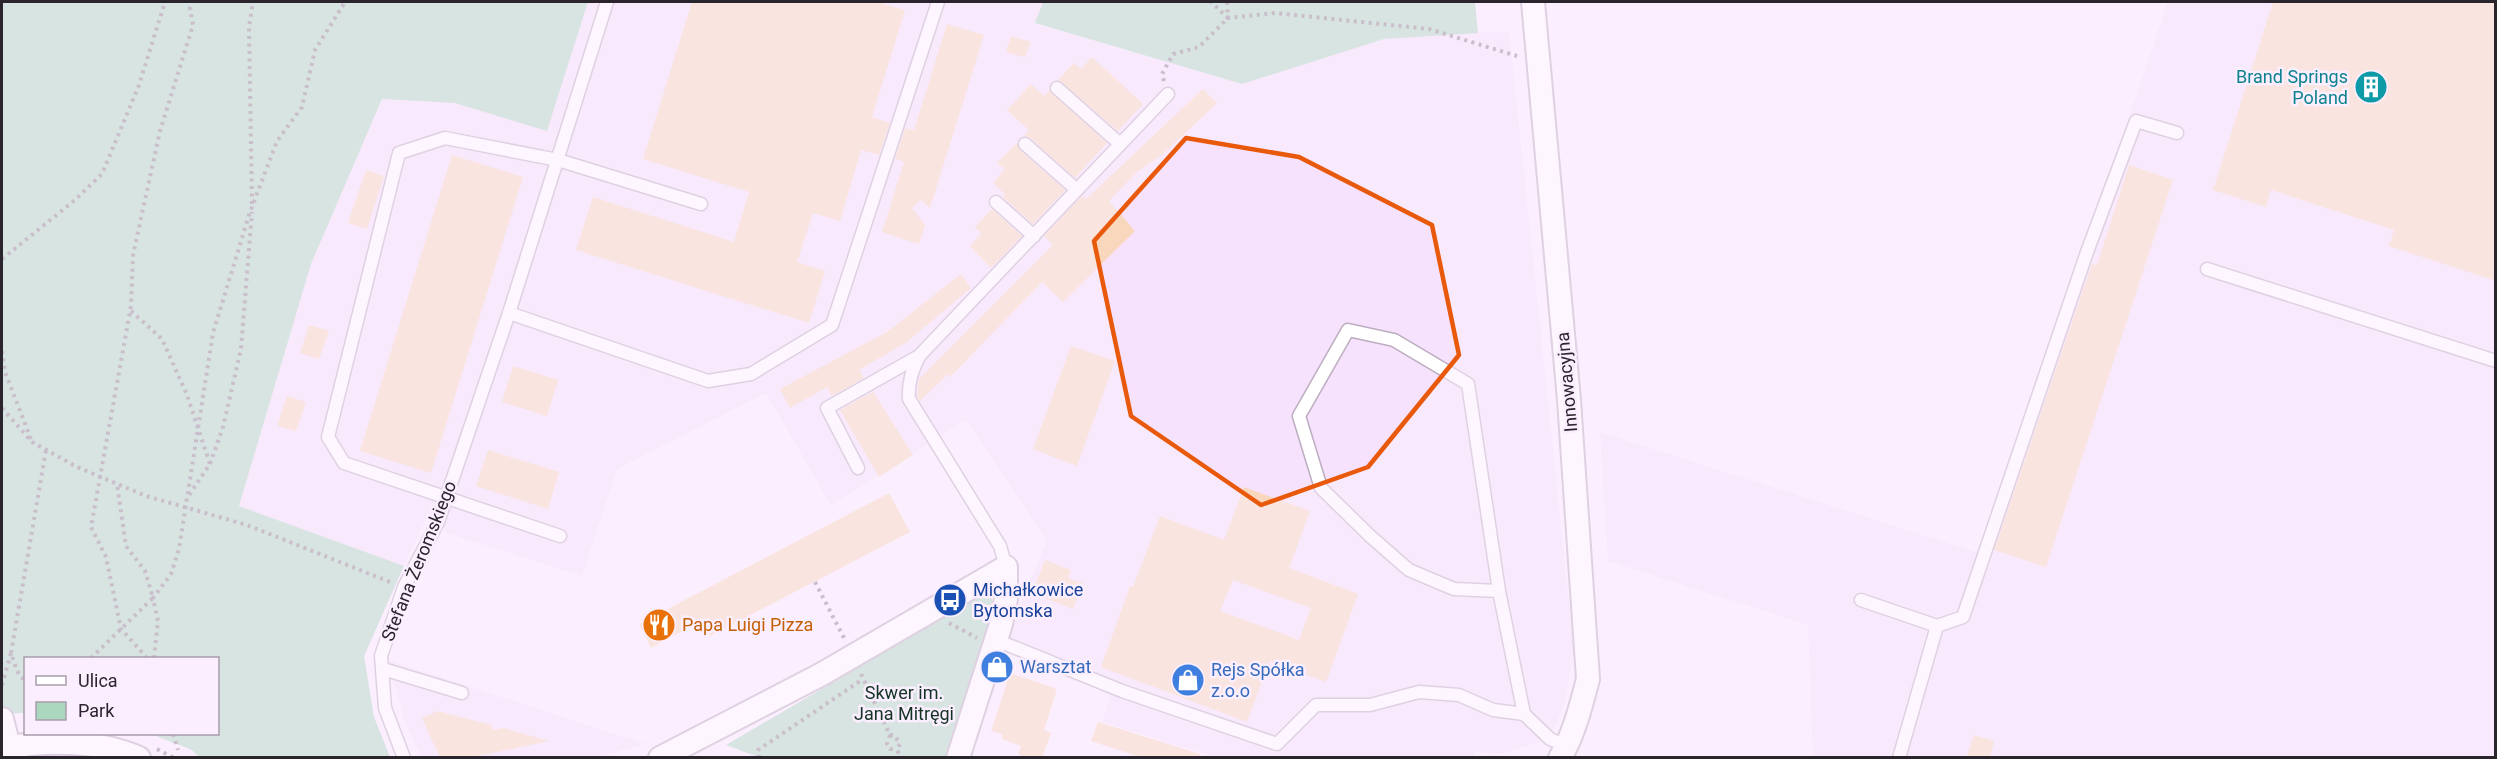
<svg xmlns="http://www.w3.org/2000/svg" width="2497" height="759" font-family="Roboto,sans-serif">
  <style>
    .built { fill: #f6e2fc }
    .green { fill: #acd7bf }
    .building { fill: #f8d7bd; fill-rule: evenodd }
    .lines { fill: none; stroke-linecap: round; stroke-linejoin: round }
    .lane-casing { stroke: #bcadc0; stroke-width: 15 }
    .street-casing { stroke: #bcadc0; stroke-width: 26 }
    .path { stroke: #8e8490; stroke-width: 4; stroke-dasharray: 3 4.5; stroke-linecap: butt }
    .lane { stroke: #fff; stroke-width: 12 }
    .street { stroke: #fff; stroke-width: 22 }
    .marked { fill: none; stroke: #e8590c; stroke-width: 4.5; stroke-linejoin: round }
    .labels { text-anchor: middle; stroke-width: 5; stroke-linejoin: round; paint-order: stroke }
    .culture-label { font-size: 18px; fill: #0d838f; stroke: #fbeefe; text-anchor: end }
    .street-label { font-size: 18px; fill: #2a242c; stroke: #fbeefe }
    .transit-label { font-size: 18px; fill: #164399; stroke: #fbeefe; text-anchor: start }
    .food-label { font-size: 18px; fill: #c56008; stroke: #fbeefe; text-anchor: start }
    .shop-label { font-size: 18px; fill: #366cbe; stroke: #fbeefe; text-anchor: start }
    .park-label { font-size: 18px; fill: #143324; stroke: #fbeefe }
  </style>
  <rect width="100%" height="100%" fill="#fbeefe"/>
  <g class="built">
    <path d="M 588,2 L 1043,2 L 1036,24 L 1242,84 L 1384,39 L 1509,31 L 1574,650 L 1564,705 L 1550,739 L 1500,754 L 1475,752 L 1473,757 L 1219,758 L 1102,722 L 1111,693 L 1001,651 L 1047,541 L 966,420 L 831,505 L 766,393 L 617,469 L 582,576 L 447,533 L 438,522 L 426,519 L 404,566 L 239,506 L 311,264 L 382,99 L 455,103 L 547,130 Z"/>
    <path d="M 2168,2 L 2495,2 L 2495,757 L 1813,757 L 1808,625 L 1608,561 L 1600,432 L 1982,554 Z"/>
    <path d="M 388,660 L 646,744 L 598,757 L 421,757 L 404,719 Z"/>
  </g>
  <g class="green">
    <path d="M 2,2 L 588,2 L 547,131 L 455,103 L 382,99 L 311,264 L 239,506 L 404,566 L 364,656 L 374,717 L 390,757 L 199,757 L 192,750 L 151,734 L 218,734 L 218,658 L 26,658 L 25,713 L 2,714 Z"/>
    <path d="M 1043,2 L 1475,2 L 1478,33 L 1384,39 L 1242,84 L 1035,23 Z"/>
    <path d="M 992,589 L 992,611 L 947,757 L 761,758 L 726,745 Z"/>
  </g>
  <g class="building">
    <path d="M 692,2 L 877,2 L 905,10 L 872,117 L 890,123 L 879,155 L 861,150 L 840,221 L 813,213 L 797,262 L 825,271 L 809,323 L 576,250 L 593,197 L 734,242 L 749,192 L 643,159 Z"/>
    <path d="M 2273,2 L 2496,2 L 2496,281 L 2389,246 L 2394,230 L 2271,190 L 2266,207 L 2213,190 Z"/>
    <path d="M 947,24 L 984,35 L 930,208 L 921,200 L 912,208 L 925,225 L 919,244 L 882,232 L 904,162 L 895,159 L 905,128 L 914,130 Z"/>
    <path d="M 1011,36 L 1031,42 L 1025,57 L 1006,52 Z"/>
    <path d="M 1092,57 L 1143,104 L 1118,131 L 1058,80 L 1074,63 L 1081,69 Z"/>
    <path d="M 1031,84 L 1044,96 L 1049,90 L 1107,143 L 1075,178 L 1030,138 L 1024,136 L 1029,130 L 1007,110 Z"/>
    <path d="M 1203,89 L 1217,103 L 1162,155 L 1137,172 L 1109,201 L 1135,231 L 1063,302 L 1042,282 L 950,377 L 948,374 L 920,401 L 917,397 L 919,379 L 1053,245 L 1044,236 L 1082,196 L 1086,199 Z"/>
    <path d="M 1017,143 L 1020,150 L 1065,190 L 1033,224 L 1003,197 L 1005,194 L 993,183 L 1005,169 L 997,163 Z"/>
    <path d="M 452,155 L 523,177 L 431,473 L 360,451 Z"/>
    <path d="M 2129,165 L 2173,180 L 2046,567 L 1994,550 L 2092,264 L 2097,265 Z"/>
    <path d="M 366,170 L 384,176 L 367,229 L 348,223 Z"/>
    <path d="M 992,209 L 1022,236 L 991,268 L 970,246 L 981,234 L 975,227 Z"/>
    <path d="M 961,274 L 971,288 L 907,342 L 859,370 L 864,378 L 832,396 L 827,387 L 790,408 L 780,389 L 887,332 Z"/>
    <path d="M 309,325 L 329,331 L 319,359 L 300,353 Z"/>
    <path d="M 1071,346 L 1115,361 L 1077,466 L 1033,449 Z"/>
    <path d="M 513,366 L 558,380 L 547,416 L 502,402 Z"/>
    <path d="M 873,392 L 913,455 L 879,477 L 840,410 Z"/>
    <path d="M 287,396 L 306,402 L 296,431 L 277,426 Z"/>
    <path d="M 488,450 L 559,472 L 548,509 L 476,486 Z"/>
    <path d="M 1244,487 L 1310,511 L 1289,568 L 1358,594 L 1326,682 L 1270,661 L 1247,722 L 1101,667 L 1130,586 L 1133,587 L 1160,516 L 1224,540 ZM 1233,580 L 1311,608 L 1299,640 L 1220,611 Z"/>
    <path d="M 889,493 L 910,532 L 710,636 L 701,621 L 651,648 L 639,624 Z"/>
    <path d="M 1045,560 L 1071,570 L 1068,578 L 1083,583 L 1073,609 L 1032,593 Z"/>
    <path d="M 1010,673 L 1057,689 L 1044,730 L 1051,733 L 1042,758 L 1027,758 L 1018,754 L 1021,746 L 1002,739 L 1002,734 L 991,731 Z"/>
    <path d="M 438,711 L 491,725 L 493,730 L 504,728 L 549,741 L 469,758 L 440,758 L 422,718 Z"/>
    <path d="M 1098,722 L 1200,754 L 1199,758 L 1143,758 L 1091,741 Z"/>
    <path d="M 1974,735 L 1994,741 L 1990,758 L 1966,758 Z"/>
  </g>
  <g class="lines">
    <g class="lane-casing">
      <g id="lane">
        <path d="M 1057,88 L 1120,144"/>
        <path d="M 1025,144 L 1077,190"/>
        <path d="M 996,202 L 1034,236"/>
        <path d="M 2207,269 L 2496,361"/>
        <path d="M 509,313 L 708,381 L 751,374 L 832,325 L 938,2"/>
        <path d="M 858,468 L 827,408 L 919,356"/>
        <path d="M 560,536 L 344,463 L 328,437 L 399,153 L 445,138 L 558,160 L 701,204"/>
        <path d="M 1006,567 L 1000,546 L 909,399 C 908,382 912,370 920,355 L 1168,94"/>
        <path d="M 1499,591 L 1454,589 L 1409,570 L 1370,536 L 1321,488 L 1299,416 L 1348,330 L 1394,340 L 1468,384 L 1499,591 L 1524,714 L 1550,739 L 1567,746"/>
        <path d="M 1861,600 L 1937,626 L 1899,758"/>
        <path d="M 1937,626 L 1963,617 L 2087,252 L 2136,121 L 2177,133"/>
        <path d="M 996,640 L 1122,691 L 1277,744 L 1316,705 L 1370,705 L 1419,692 L 1459,695 L 1493,710 L 1524,714"/>
        <path d="M 383,669 L 462,693"/>
        <path d="M 404,758 L 385,708 L 381,656 L 404,587 L 438,522 L 509,313 L 607,2"/>
      </g>
    </g>
    <g class="street-casing">
      <g id="street">
        <path d="M 1533,2 L 1569,400 L 1588,679 C 1581,706 1574,734 1560,758"/>
        <path d="M 2,719 L 9,747"/>
        <path d="M 2,749 C 44,739 98,740 139,758"/>
        <path d="M 660,758 L 822,674 L 1006,567 L 1006,599 L 1001,624 L 958,758"/>
      </g>
    </g>
    <g class="path">
      <path d="M 1227,2 L 1228,18 L 1275,13 L 1429,29 L 1517,56"/>
      <path d="M 1164,81 L 1162,74 L 1173,54 L 1199,47 L 1228,18 L 1211,2"/>
      <path d="M 252,204 L 249,27 L 253,2"/>
      <path d="M 2,259 L 75,200 L 102,174 L 139,85 L 165,2"/>
      <path d="M 131,311 L 162,339 L 187,395 L 210,464 L 187,498"/>
      <path d="M 2,351 L 5,372 L 31,439"/>
      <path d="M 2,408 L 32,442 L 77,467 L 146,496 L 247,525 L 390,582"/>
      <path d="M 210,464 L 223,427 L 241,349 L 252,212"/>
      <path d="M 815,582 L 844,638"/>
      <path d="M 949,623 L 977,638"/>
      <path d="M 11,653 L 46,450"/>
      <path d="M 91,658 L 153,598 L 145,571 L 126,546 L 117,484"/>
      <path d="M 147,658 L 121,629 L 106,557 L 91,527 L 131,306 L 133,255 L 160,131 L 193,25 L 190,8 L 192,2"/>
      <path d="M 154,658 L 158,621 L 153,598 L 171,574 L 179,549 L 213,333 L 249,215 L 277,141 L 302,107 L 315,50 L 345,2"/>
      <path d="M 861,674 L 890,735 L 894,735 L 900,744 L 897,749 L 900,758"/>
      <path d="M 2,685 L 11,653 L 17,671 L 26,683"/>
      <path d="M 173,734 L 178,750"/>
      <path d="M 890,735 L 887,744 L 890,749 L 897,749"/>
      <path d="M 157,749 L 174,758"/>
      <path d="M 759,758 L 758,750 L 863,679"/>
    </g>
    <use href="#lane" class="lane"/>
    <use href="#street" class="street"/>
  </g>
  <path d="M0 0H2497V759H0ZM 1186,138 L 1299,157 L 1432,225 L 1459,355 L 1368,467 L 1261,505 L 1131,416 L 1094,241 Z" fill="#fbeefe" fill-opacity=".55" fill-rule="evenodd"/>
  <path class="marked" d="M 1186,138 L 1299,157 L 1432,225 L 1459,355 L 1368,467 L 1261,505 L 1131,416 L 1094,241 Z"/>
  <defs>
    <g id="building-disc" transform="scale(1.725)"><circle r="9.5" fill="#0f9aa8" stroke="#fbeefe"/><path d="M-4-6H4V6H1V3H-1V6H-4ZM-2.5-4.3h1.7v1.8h-1.7ZM.8-4.3h1.7v1.8H.8ZM-2.5-1h1.7V.8h-1.7ZM.8-1h1.7V.8H.8Z" fill="#fff"/></g>
    <g id="bus-disc" transform="scale(1.725)"><circle r="9.5" fill="#1a4fb4" stroke="#fbeefe"/><path d="M-5-6H5V4H4V6H2V4H-2V6H-4V4H-5ZM-3.5-4V0h7V-4ZM-3.5 1.2v1.5H-2V1.2ZM2 1.2v1.5H3.5V1.2Z" fill="#fff"/></g>
    <g id="restaurant-disc" transform="scale(1.725)"><circle r="9.5" fill="#e8710a" stroke="#fbeefe"/><path d="M-5-6h1v4h1v-4h1v4h1v-4h1v5L-1.5 .5V6h-2V.5L-5-1ZM5-6V6H3V1.5H1.5Q1.5-4 5-6Z" fill="#fff"/></g>
    <g id="shop-disc" transform="scale(1.725)"><circle r="9.5" fill="#3f7fe0" stroke="#fbeefe"/><path d="M-5-2.5h2.3a2.7 3.5 0 0 1 5.4 0H5L5.5 6h-11ZM-1.5-2.5h3a1.5 2.3 0 0 0-3 0Z" fill="#fff"/></g>
  </defs>
  <g fill-rule="evenodd">
    <use href="#building-disc" x="2371" y="87"/>
    <use href="#bus-disc" x="950" y="600"/>
    <use href="#restaurant-disc" x="659" y="625"/>
    <use href="#shop-disc" x="997" y="667"/>
    <use href="#shop-disc" x="1188" y="680"/>
  </g>
  <g class="labels">
    <g class="culture-label">
      <text x="2348" y="83">Brand Springs<tspan x="2348" dy="21">Poland</tspan></text>
    </g>
    <g class="street-label">
      <text transform="translate(1567 382) rotate(-95)" y="6">Innowacyjna</text>
      <text transform="translate(419 561) rotate(-68)" y="6">Stefana Żeromskiego</text>
    </g>
    <g class="transit-label">
      <text x="973" y="596">Michałkowice<tspan x="973" dy="21">Bytomska</tspan></text>
    </g>
    <g class="food-label">
      <text x="682" y="631">Papa Luigi Pizza</text>
    </g>
    <g class="shop-label">
      <text x="1020" y="673">Warsztat</text>
      <text x="1211" y="676">Rejs Spółka<tspan x="1211" dy="21">z.o.o</tspan></text>
    </g>
    <g class="park-label">
      <text x="904" y="699">Skwer im.<tspan x="904" dy="21">Jana Mitręgi</tspan></text>
    </g>
  </g>
  <rect width="2497" height="759" fill="none" stroke="#2a242c" stroke-width="6"/>
  <rect x="24" y="657" width="195" height="78" fill="#fbeefe" stroke="#a79daa" stroke-width="1.5"/>
  <rect x="36" y="676" width="30" height="9" fill="#ffffff" stroke="#a79daa" stroke-width="1.5"/>
  <text x="78" y="687" font-size="18" fill="#2a242c">Ulica</text>
  <rect x="36" y="702" width="30" height="18" fill="#acd7bf" stroke="#a79daa" stroke-width="1.5"/>
  <text x="78" y="717" font-size="18" fill="#2a242c">Park</text>
</svg>
